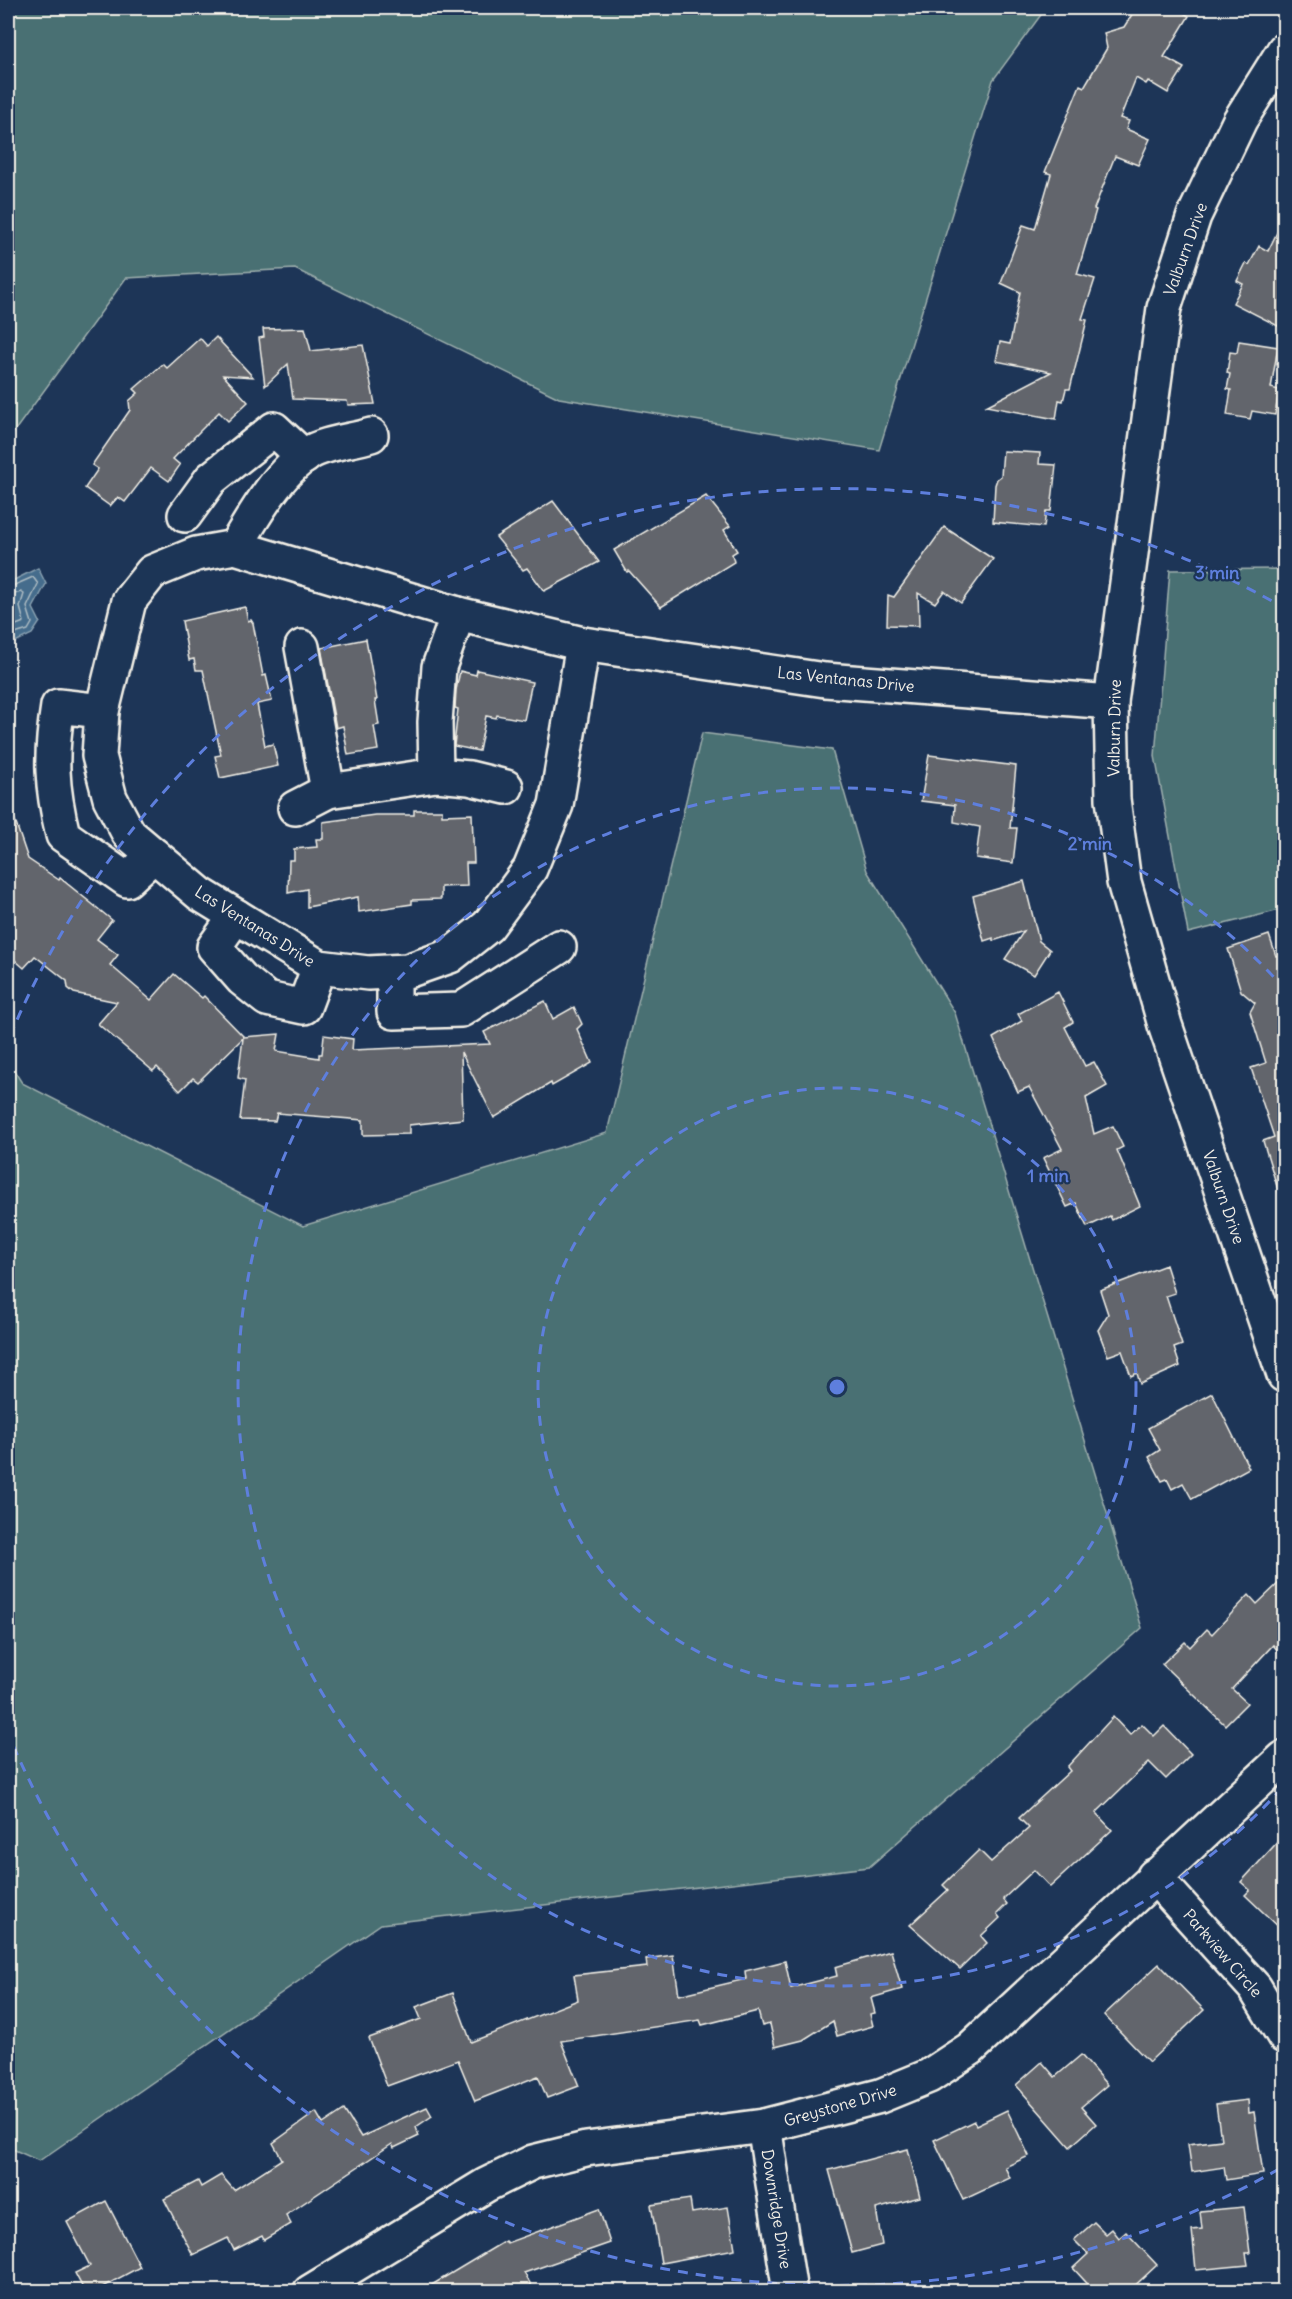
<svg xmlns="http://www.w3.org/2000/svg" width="1292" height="2299" font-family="Delius,sans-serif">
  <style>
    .green { fill: #4a7073; stroke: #9fb0ae; stroke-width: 1.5 }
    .water { fill: #446c8c; stroke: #8aa1b1; stroke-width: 1.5 }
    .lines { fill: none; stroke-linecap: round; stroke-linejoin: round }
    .shore { stroke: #aebcc3; stroke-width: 1.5 }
    .building { fill: #62656c; stroke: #f4f1e8; stroke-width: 1.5 }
    .minor-casing { stroke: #f4f1e8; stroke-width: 38 }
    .minor { stroke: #1d3557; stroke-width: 33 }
    .ring { fill: none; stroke: #5e7fdd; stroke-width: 3; stroke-dasharray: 10 8 }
    .labels { text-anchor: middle; stroke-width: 4.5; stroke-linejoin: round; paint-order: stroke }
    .street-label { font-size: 16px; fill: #f4f1e8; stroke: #1d3557 }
    .centre { fill: #5e7fdd; stroke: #1d3557; stroke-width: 3 }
    .ring-label { font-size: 18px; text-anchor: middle; font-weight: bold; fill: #5e7fdd; stroke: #1d3557; stroke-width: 4.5; stroke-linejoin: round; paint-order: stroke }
  </style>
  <rect width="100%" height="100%" fill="#1d3557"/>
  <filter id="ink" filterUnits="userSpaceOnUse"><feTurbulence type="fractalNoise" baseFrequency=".0167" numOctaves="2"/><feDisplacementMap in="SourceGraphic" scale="12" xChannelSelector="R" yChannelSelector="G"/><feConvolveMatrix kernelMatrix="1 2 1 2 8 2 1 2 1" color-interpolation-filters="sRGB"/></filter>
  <g filter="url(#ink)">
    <g class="green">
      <path d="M 8,8 L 1046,8 L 993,80 L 879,450 L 559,398 L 295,269 L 126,278 L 8,440 Z"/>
      <path d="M 1284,569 L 1284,909 L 1188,933 L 1155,756 L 1170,570 Z"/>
      <path d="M 702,733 L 832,750 L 867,871 L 955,1013 L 1142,1628 L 869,1867 L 381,1924 L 39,2161 L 8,2147 L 8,1061 L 22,1083 L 303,1226 L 607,1133 Z"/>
    </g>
    <path class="water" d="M 38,568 L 46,584 L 33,608 L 40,622 L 32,634 L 11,644 L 8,636 L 8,583 Z"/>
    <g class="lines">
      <g class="shore">
        <path d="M 8,588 L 33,577 L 38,584 L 27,607 L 32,623 L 28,630 L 8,636"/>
        <path d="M 8,596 L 21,592 L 24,594 L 20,607 L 24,622 L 8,628"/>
      </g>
    </g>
    <g class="building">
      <path d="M 1136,8 L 1175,8 L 1189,16 L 1164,57 L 1184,68 L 1168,93 L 1148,81 L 1146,84 L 1136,78 L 1120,118 L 1129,121 L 1126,129 L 1150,139 L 1138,165 L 1115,156 L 1094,209 L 1096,210 L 1077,274 L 1095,279 L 1082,319 L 1087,320 L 1070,389 L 1066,389 L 1063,401 L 1059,400 L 1056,419 L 986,406 L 1051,372 L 996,361 L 1000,342 L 1010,344 L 1020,292 L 1001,283 L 1023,225 L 1035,229 L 1051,174 L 1045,172 L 1080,85 L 1084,87 L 1107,48 L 1104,33 L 1124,27 Z"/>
      <path d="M 1284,218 L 1284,329 L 1233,303 L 1243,284 L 1237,281 L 1246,263 L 1249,265 L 1259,246 L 1268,251 Z"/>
      <path d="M 305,328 L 311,351 L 363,345 L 375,404 L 348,405 L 347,401 L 293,399 L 288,364 L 265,386 L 259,338 L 264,337 L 263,329 Z"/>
      <path d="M 216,337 L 253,377 L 223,375 L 248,402 L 228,421 L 219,412 L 200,431 L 173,459 L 180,465 L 169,481 L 151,468 L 125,502 L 118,497 L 110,506 L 85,488 L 98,469 L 92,465 L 130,410 L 129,401 L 138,393 L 134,389 L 163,364 L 167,368 L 200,338 L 207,346 Z"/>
      <path d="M 1239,341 L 1278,347 L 1271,388 L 1279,390 L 1275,415 L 1252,411 L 1250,419 L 1227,415 L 1231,390 L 1227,389 L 1230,374 L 1227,373 L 1230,352 L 1237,353 Z"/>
      <path d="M 1003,451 L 1040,453 L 1039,464 L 1056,465 L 1051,511 L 1046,511 L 1044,527 L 993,522 L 995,485 L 997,479 L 1001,476 Z"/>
      <path d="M 706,496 L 730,526 L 724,530 L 737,551 L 732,554 L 734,562 L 661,607 L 629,571 L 627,572 L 614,550 Z"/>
      <path d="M 553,501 L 599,562 L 544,591 L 527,568 L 523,570 L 496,537 Z"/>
      <path d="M 944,527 L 993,559 L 961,603 L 944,591 L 935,603 L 918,593 L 919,626 L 887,625 L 888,595 L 894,597 Z"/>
      <path d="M 245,607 L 248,621 L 251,620 L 253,623 L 263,676 L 266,675 L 272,701 L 257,704 L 265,746 L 273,744 L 278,766 L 220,778 L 215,756 L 221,755 L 203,670 L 196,670 L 194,659 L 189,660 L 182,621 Z"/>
      <path d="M 366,639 L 377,700 L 375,700 L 379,725 L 374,726 L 378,750 L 348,755 L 343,726 L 336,728 L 321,648 Z"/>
      <path d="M 477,670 L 532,682 L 524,720 L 497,715 L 496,718 L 486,716 L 479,751 L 454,746 L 458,709 L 455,708 L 456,690 L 460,671 L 476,675 Z"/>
      <path d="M 929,755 L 1016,766 L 1010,828 L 1017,828 L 1013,863 L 976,858 L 980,827 L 954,822 L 955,805 L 921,801 Z"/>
      <path d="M 11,809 L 28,859 L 59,880 L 60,878 L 112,920 L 97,939 L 118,955 L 110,965 L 151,1000 L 174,974 L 202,998 L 204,996 L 244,1037 L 279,1034 L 276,1051 L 319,1058 L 319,1054 L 322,1054 L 324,1035 L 353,1039 L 352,1050 L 490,1044 L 484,1032 L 545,1001 L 553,1019 L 574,1007 L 582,1024 L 577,1029 L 592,1063 L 552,1086 L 551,1083 L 494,1118 L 461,1052 L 463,1119 L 409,1125 L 409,1134 L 363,1135 L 363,1120 L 277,1113 L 275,1121 L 240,1120 L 245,1080 L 238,1078 L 243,1038 L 198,1082 L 193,1078 L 180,1091 L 157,1067 L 153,1071 L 98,1024 L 117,1002 L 74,993 L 68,988 L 67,981 L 35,956 L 24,968 L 8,954 L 8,810 Z"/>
      <path d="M 414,810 L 442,810 L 442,815 L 472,814 L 474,863 L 466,863 L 467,886 L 441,887 L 441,899 L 412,900 L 412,904 L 359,912 L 358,897 L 307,907 L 307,889 L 288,893 L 289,860 L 294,860 L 294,849 L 317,847 L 316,839 L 323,839 L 323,822 L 375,815 L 414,815 Z"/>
      <path d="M 1024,881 L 1039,941 L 1050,950 L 1034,975 L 1005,959 L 1024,931 L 993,941 L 993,938 L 984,941 L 973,896 Z"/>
      <path d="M 1269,935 L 1276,956 L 1284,953 L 1284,1195 L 1280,1196 L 1263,1141 L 1274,1137 L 1251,1068 L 1266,1063 L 1250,1012 L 1255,1003 L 1241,991 L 1228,949 Z"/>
      <path d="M 1058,992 L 1073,1022 L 1065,1027 L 1085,1066 L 1094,1062 L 1107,1086 L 1086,1098 L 1094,1134 L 1113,1126 L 1123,1147 L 1117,1150 L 1140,1206 L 1112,1220 L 1110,1216 L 1087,1227 L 1076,1203 L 1067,1207 L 1043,1158 L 1062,1149 L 1029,1087 L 1018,1092 L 993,1038 L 1022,1021 L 1018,1014 Z"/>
      <path d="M 1166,1265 L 1175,1293 L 1166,1296 L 1182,1345 L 1174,1348 L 1180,1366 L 1140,1384 L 1137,1373 L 1131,1376 L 1122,1351 L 1108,1356 L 1098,1330 L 1108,1314 L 1100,1290 Z"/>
      <path d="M 1212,1393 L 1249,1468 L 1192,1499 L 1183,1483 L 1172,1489 L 1167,1479 L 1162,1481 L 1149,1457 L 1160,1450 L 1148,1428 Z"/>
      <path d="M 1284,1578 L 1284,1658 L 1273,1645 L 1232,1689 L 1247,1703 L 1225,1725 L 1162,1664 L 1185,1642 L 1190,1647 L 1207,1629 L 1212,1634 L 1249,1595 L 1257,1604 Z"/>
      <path d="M 1113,1717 L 1130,1735 L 1142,1724 L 1154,1736 L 1164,1726 L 1191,1754 L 1166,1779 L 1149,1762 L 1096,1813 L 1112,1830 L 1050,1887 L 1034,1870 L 1003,1899 L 1007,1904 L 997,1914 L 1000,1918 L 981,1936 L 987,1943 L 960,1969 L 910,1925 L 948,1890 L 943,1885 L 979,1850 L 991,1862 L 1029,1828 L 1019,1818 L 1070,1771 L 1067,1767 Z"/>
      <path d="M 1284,1835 L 1284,1932 L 1245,1895 L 1250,1890 L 1241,1882 Z"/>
      <path d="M 891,1951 L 902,1989 L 871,1998 L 875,2013 L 870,2014 L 873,2026 L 837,2036 L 833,2021 L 803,2040 L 775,2047 L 770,2024 L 762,2026 L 758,2011 L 702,2025 L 700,2020 L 561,2041 L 579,2086 L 547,2098 L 538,2076 L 475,2101 L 458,2060 L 387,2086 L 369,2038 L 421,2019 L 416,2007 L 453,1993 L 471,2042 L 578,2000 L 574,1975 L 647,1967 L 646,1959 L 673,1955 L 679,1995 L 746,1979 L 745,1971 L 785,1961 L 791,1988 L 837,1976 L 835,1967 Z"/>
      <path d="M 1159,1964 L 1204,2010 L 1149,2062 L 1104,2015 Z"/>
      <path d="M 1081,2055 L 1107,2085 L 1081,2107 L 1096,2124 L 1070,2147 L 1016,2085 L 1042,2062 L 1055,2077 Z"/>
      <path d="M 1248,2100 L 1249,2113 L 1254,2112 L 1263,2174 L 1226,2180 L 1224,2167 L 1192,2172 L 1188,2144 L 1221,2140 L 1216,2104 Z"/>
      <path d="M 427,2107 L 432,2116 L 416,2127 L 419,2136 L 394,2148 L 392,2144 L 286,2215 L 291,2224 L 264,2240 L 262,2236 L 234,2250 L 228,2238 L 193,2255 L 164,2199 L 198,2181 L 201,2187 L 221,2175 L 234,2190 L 282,2159 L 273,2143 L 316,2112 L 323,2124 L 344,2110 L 361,2137 Z"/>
      <path d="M 1007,2110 L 1029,2156 L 1005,2167 L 1010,2178 L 963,2200 L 934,2140 L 974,2121 L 976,2125 Z"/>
      <path d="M 908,2149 L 920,2197 L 876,2209 L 882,2245 L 852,2253 L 829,2170 Z"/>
      <path d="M 690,2199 L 692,2213 L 728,2207 L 735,2249 L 661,2263 L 651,2205 Z"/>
      <path d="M 106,2201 L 140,2267 L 93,2292 L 85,2292 L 75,2273 L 90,2266 L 67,2222 Z"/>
      <path d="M 1244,2207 L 1250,2253 L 1246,2253 L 1248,2265 L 1196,2270 L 1192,2230 L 1202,2229 L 1200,2211 Z"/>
      <path d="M 599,2209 L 610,2243 L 524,2273 L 535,2292 L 420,2292 L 505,2241 L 507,2243 Z"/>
      <path d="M 1094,2222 L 1106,2234 L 1112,2229 L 1119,2238 L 1126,2232 L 1157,2265 L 1128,2292 L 1095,2292 L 1073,2268 L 1088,2254 L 1074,2240 Z"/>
    </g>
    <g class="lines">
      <g class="minor-casing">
        <g id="minor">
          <path d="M 1284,50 L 1240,120 L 1194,216 L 1164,308 L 1111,702 L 1113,799 L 1124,882 L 1165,1025 L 1284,1375"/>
          <path d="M 185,515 L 211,479 L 274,429 L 304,457"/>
          <path d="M 235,547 L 458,614 L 583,644 L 556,805 L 530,869 L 488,926 L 450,956 L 407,971 L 368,973 L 319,967 L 200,894 L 129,834 L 110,798 L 99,756 L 102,711 L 129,601 L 152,572 L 196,554 Z"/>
          <path d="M 235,547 C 253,517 279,471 309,453 C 325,443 352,441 371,435"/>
          <path d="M 583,644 L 825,680 L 1111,702"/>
          <path d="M 302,647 L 328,791"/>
          <path d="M 102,711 L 58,706 C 50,756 51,786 63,835 L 127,880 L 154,855"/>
          <path d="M 436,775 L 435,722 L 439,667 L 458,614"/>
          <path d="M 295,808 L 328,791 L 436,775 L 469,778 L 506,787"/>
          <path d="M 236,916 L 214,947 L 242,979 L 267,999 L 304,1007 L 319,967"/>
          <path d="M 394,972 L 394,1012 L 461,1010 L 559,947"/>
          <path d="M 1154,1876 L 1255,1988 L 1284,2036"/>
          <path d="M 764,2126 L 790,2292"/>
          <path d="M 310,2292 L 486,2185 L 533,2162 L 586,2149 L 764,2126 L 880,2096 L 929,2076 L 970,2049 L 1284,1758"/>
        </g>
      </g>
      <use href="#minor" class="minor"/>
    </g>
  </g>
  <g class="ring">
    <circle cx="837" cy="1387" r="299"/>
    <path d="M1282 1788A599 599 0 1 1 1282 986"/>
    <path d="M1279 2169A898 898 0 0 1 10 1738M10 1036A898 898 0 0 1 1279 605"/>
  </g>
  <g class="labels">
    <g class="street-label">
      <text transform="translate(1185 249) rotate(-70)" y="6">Valburn Drive</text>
      <text transform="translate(846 679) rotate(6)" y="6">Las Ventanas Drive</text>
      <text transform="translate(1114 728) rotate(-89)" y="6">Valburn Drive</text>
      <text transform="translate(255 926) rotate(32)" y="6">Las Ventanas Drive</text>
      <text transform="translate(1224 1197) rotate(71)" y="6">Valburn Drive</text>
      <text transform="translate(1223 1953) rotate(49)" y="6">Parkview Circle</text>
      <text transform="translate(840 2105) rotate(-16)" y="6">Greystone Drive</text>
      <text transform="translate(777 2209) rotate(81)" y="6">Downridge Drive</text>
    </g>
  </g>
  <circle cx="837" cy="1387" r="9" class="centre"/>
  <g class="ring-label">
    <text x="1217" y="579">3 min</text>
    <text x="1090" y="850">2 min</text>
    <text x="1048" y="1182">1 min</text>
  </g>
  <rect width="1292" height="2299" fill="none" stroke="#1d3557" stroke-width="30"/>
  <rect x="15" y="15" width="1262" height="2269" fill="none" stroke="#f4f1e8" stroke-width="2" filter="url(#ink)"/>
</svg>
